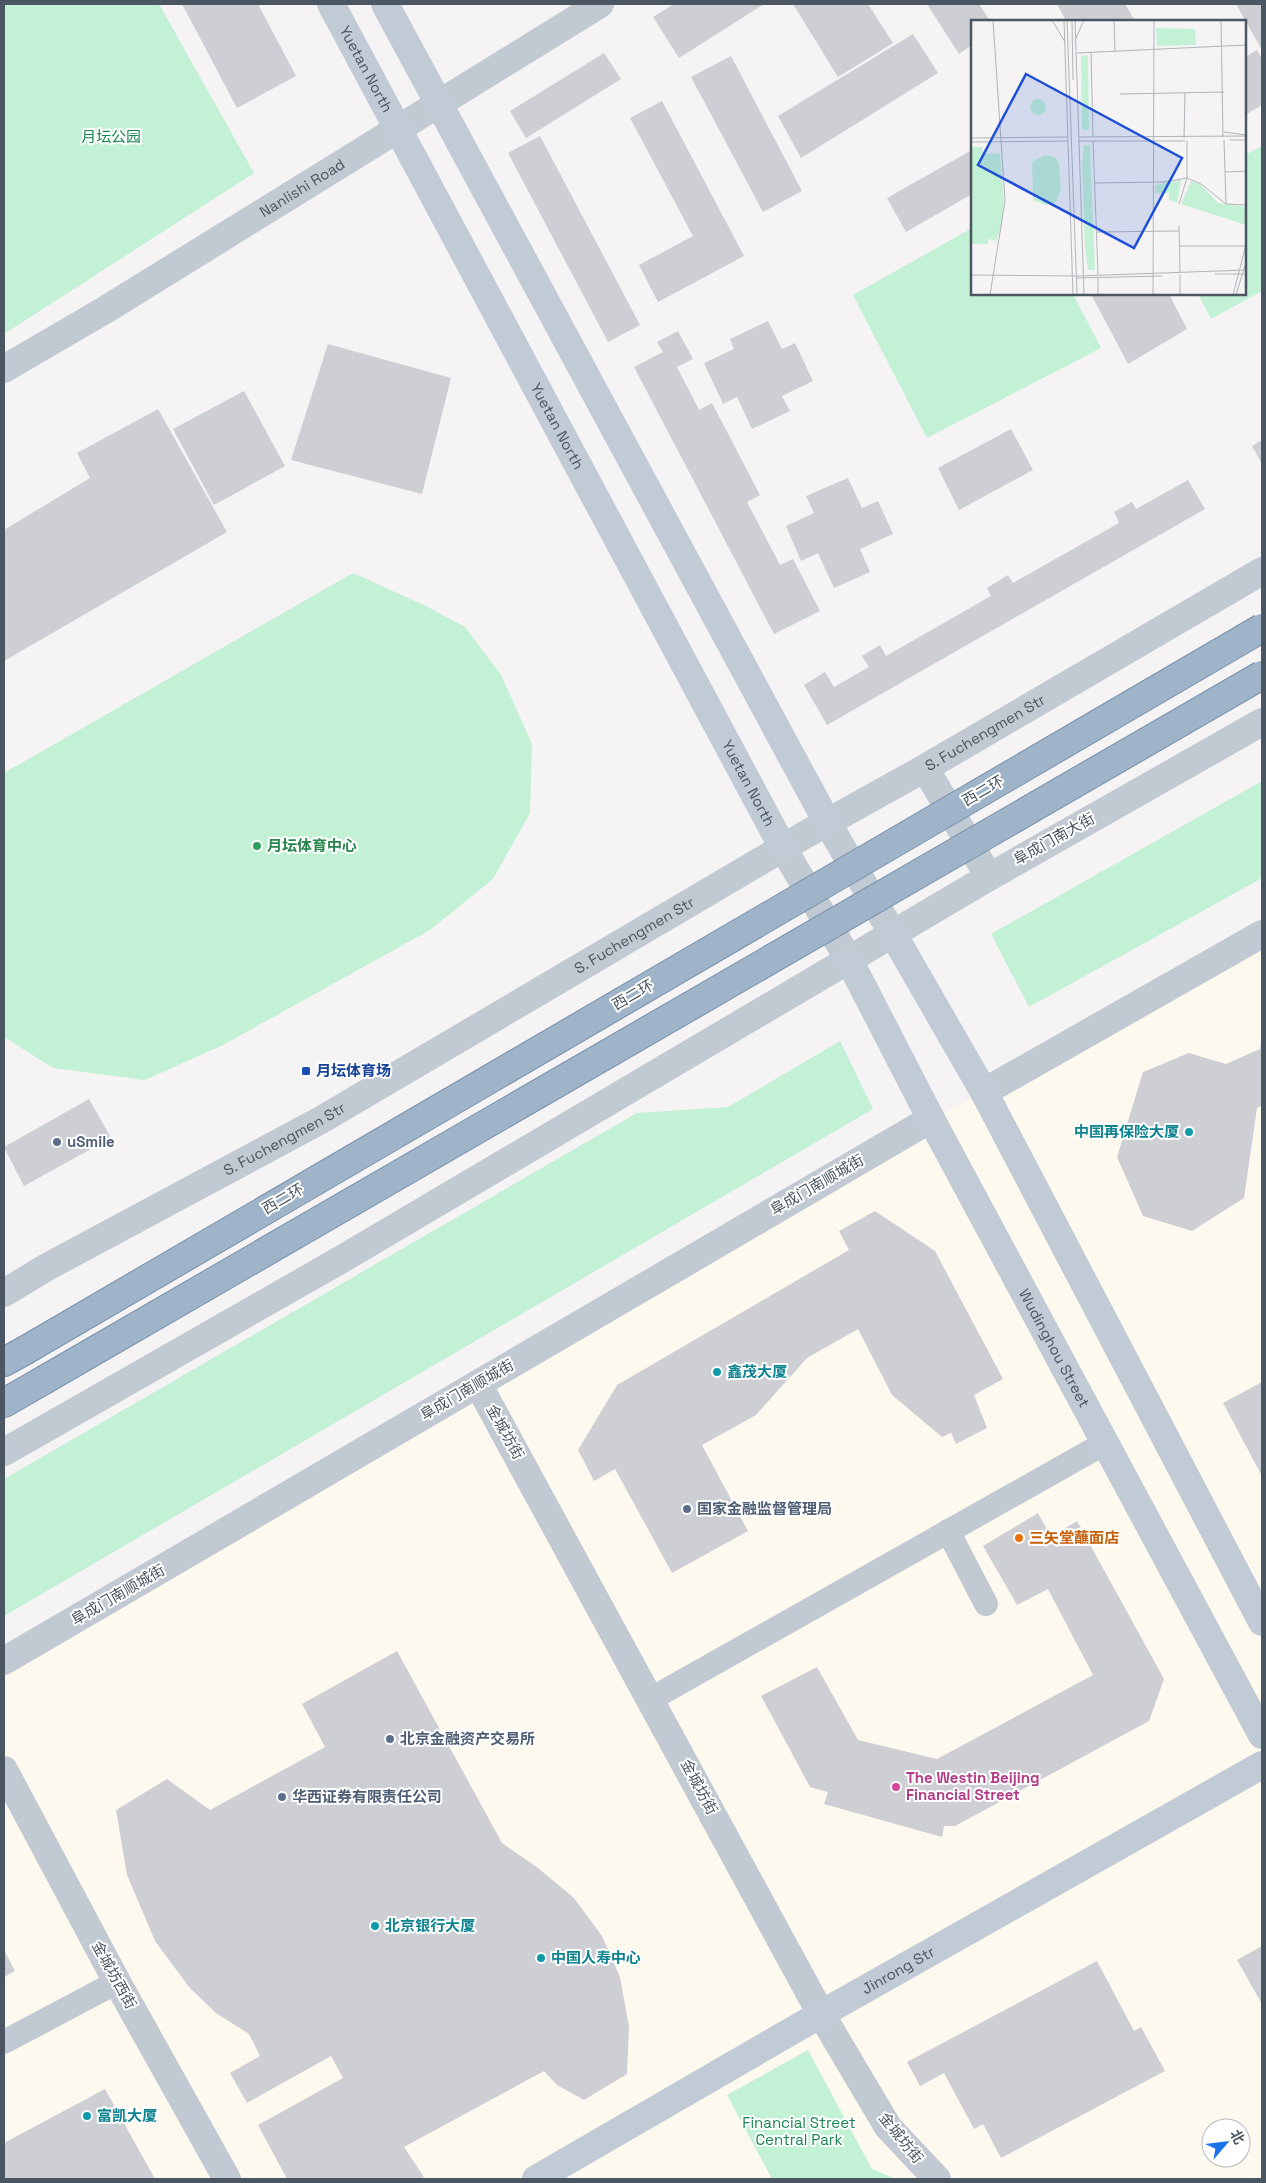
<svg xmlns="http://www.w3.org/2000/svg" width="1266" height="2183" font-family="'Space Grotesk','Noto Sans SC',sans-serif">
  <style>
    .commercial { fill: #fdf9ef; fill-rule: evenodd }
    .green { fill: #c3f1d5 }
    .building { fill: #cdcfd5 }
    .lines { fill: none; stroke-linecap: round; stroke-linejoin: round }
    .trunk-casing { stroke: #7690ad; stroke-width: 30 }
    .minor { stroke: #c1cad2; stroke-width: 24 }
    .tertiary { stroke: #c1cad2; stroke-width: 28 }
    .secondary { stroke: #c1cbd6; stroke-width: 28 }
    .trunk { stroke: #9fb4c9; stroke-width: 28 }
    .trunk-bridge-casing { stroke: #7690ad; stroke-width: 30; stroke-linecap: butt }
    .trunk-bridge { stroke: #9fb4c9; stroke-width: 28 }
    .leisure-dot { fill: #2e9e5b; stroke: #fff; stroke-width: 2 }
    .transit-dot { fill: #1a4fb4; stroke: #fff; stroke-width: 2 }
    .culture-dot { fill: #0f9aa8; stroke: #fff; stroke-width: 2 }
    .service-dot { fill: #5c6f8a; stroke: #fff; stroke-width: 2 }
    .food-dot { fill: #e8710a; stroke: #fff; stroke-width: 2 }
    .hotel-dot { fill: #d1479c; stroke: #fff; stroke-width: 2 }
    .labels { text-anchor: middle; stroke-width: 4; stroke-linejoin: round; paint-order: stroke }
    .street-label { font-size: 15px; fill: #4a5661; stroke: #fff }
    .park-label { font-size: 15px; fill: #17864f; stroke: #fff }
    .leisure-label { font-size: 15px; font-weight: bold; fill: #27864d; stroke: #fff; text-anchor: start }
    .transit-label { font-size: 15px; font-weight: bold; fill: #164399; stroke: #fff; text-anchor: start }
    .culture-label { font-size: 15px; font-weight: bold; fill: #0d838f; stroke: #fff; text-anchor: start }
    .service-label { font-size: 15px; font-weight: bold; fill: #4e5e75; stroke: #fff; text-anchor: start }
    .food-label { font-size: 15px; font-weight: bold; fill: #c56008; stroke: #fff; text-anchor: start }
    .hotel-label { font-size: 15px; font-weight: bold; fill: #b23c85; stroke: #fff; text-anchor: start }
    .inset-road { fill: none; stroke: #b1b4b9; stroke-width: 1 }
    .view { fill: #1d4ed8; fill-opacity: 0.15; stroke: #1d4ed8; stroke-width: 2.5 }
    .inset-edge { fill: none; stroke: #4a5661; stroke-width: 2.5 }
  </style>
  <rect width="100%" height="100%" fill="#f5f3f3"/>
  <path class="commercial" d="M 1262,934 L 1262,2179 L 4,2179 L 4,1657 L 931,1119 L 984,1092 ZM 1211,2128 L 1241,2128 L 1241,2158 L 1211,2158 Z"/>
  <g class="green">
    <path d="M 4,4 L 159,4 L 254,173 L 4,334 Z"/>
    <path d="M 1262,146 L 1262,291 L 1211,319 L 1198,294 L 1245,294 L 1245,155 Z"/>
    <path d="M 972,228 L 972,294 L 1073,294 L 1101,348 L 927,438 L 853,295 Z"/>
    <path d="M 353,573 L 426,606 L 465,627 L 501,675 L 532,744 L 530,813 L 493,879 L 430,930 L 223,1045 L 145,1080 L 53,1068 L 4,1037 L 4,773 Z"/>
    <path d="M 1262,781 L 1262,878 L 1029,1007 L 991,934 Z"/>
    <path d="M 840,1041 L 873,1109 L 4,1616 L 4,1479 L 637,1113 L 728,1107 Z"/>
    <path d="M 808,2050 L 872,2169 L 896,2179 L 772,2179 L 727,2095 Z"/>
  </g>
  <g class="building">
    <path d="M 182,4 L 258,4 L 296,76 L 237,108 Z"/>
    <path d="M 674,4 L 764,4 L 679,58 L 653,17 Z"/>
    <path d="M 793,4 L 868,4 L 893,43 L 838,77 Z"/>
    <path d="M 927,4 L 979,4 L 990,21 L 972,21 L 972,45 L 959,54 Z"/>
    <path d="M 1057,4 L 1125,4 L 1135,21 L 1066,21 Z"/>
    <path d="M 1236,4 L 1262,4 L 1262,50 Z"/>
    <path d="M 913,34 L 938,73 L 801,158 L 778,116 Z"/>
    <path d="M 1257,50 L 1262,59 L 1262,105 L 1245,115 L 1245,57 Z"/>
    <path d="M 604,53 L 621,79 L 526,138 L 510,111 Z"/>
    <path d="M 731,56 L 802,191 L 763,212 L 691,77 Z"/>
    <path d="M 662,101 L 744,256 L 658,302 L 639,265 L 693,236 L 630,118 Z"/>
    <path d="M 540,136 L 640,325 L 608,342 L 508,153 Z"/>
    <path d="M 972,150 L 972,194 L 906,232 L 887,198 Z"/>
    <path d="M 1091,294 L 1169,294 L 1187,329 L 1128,364 Z"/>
    <path d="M 768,321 L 782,349 L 795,343 L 813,381 L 782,396 L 790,411 L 752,429 L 737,397 L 723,404 L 704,363 L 734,349 L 730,339 Z"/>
    <path d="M 678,331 L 693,359 L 677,367 L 699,410 L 712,403 L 760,495 L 747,502 L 780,565 L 793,559 L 820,611 L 774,634 L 634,367 L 663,352 L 657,342 Z"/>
    <path d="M 328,344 L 451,378 L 422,494 L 291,460 Z"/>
    <path d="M 244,391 L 285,466 L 214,505 L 173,429 Z"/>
    <path d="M 158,409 L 227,532 L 4,661 L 4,530 L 90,478 L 77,453 Z"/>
    <path d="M 1011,429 L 1033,470 L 959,510 L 938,468 Z"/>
    <path d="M 1262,440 L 1262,464 L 1252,446 Z"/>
    <path d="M 848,478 L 862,508 L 878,501 L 893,534 L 860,549 L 870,572 L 834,588 L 818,553 L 801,561 L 786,526 L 814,513 L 806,496 Z"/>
    <path d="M 1188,480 L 1205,509 L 827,725 L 804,685 L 825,672 L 834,687 L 869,667 L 862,656 L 880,645 L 886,656 L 991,596 L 987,588 L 1008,575 L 1013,583 L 1119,523 L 1114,512 L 1132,502 L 1136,509 Z"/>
    <path d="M 1261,1043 L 1262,1105 L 1257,1108 L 1244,1198 L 1192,1231 L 1143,1216 L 1117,1157 L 1143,1072 L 1189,1053 L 1226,1064 L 1260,1049 Z"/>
    <path d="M 89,1099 L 111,1138 L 24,1186 L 4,1147 Z"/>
    <path d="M 875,1211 L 935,1251 L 1003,1379 L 974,1395 L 987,1428 L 956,1444 L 951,1433 L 942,1437 L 892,1395 L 858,1329 L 807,1358 L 756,1415 L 702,1445 L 748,1531 L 672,1573 L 615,1469 L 594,1481 L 578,1450 L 617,1385 L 849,1250 L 839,1231 Z"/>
    <path d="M 1262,1382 L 1262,1476 L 1223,1403 Z"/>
    <path d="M 1038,1513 L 1051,1537 L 1077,1521 L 1164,1679 L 1149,1721 L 955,1826 L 944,1826 L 942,1837 L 824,1804 L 828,1792 L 810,1787 L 761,1696 L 817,1667 L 858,1740 L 937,1759 L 1093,1675 L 1048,1589 L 1017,1605 L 983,1546 Z"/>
    <path d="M 397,1651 L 502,1843 L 538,1868 L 574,1898 L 602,1936 L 620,1977 L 629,2027 L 627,2074 L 584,2100 L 557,2085 L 544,2071 L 404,2147 L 424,2177 L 420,2179 L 287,2179 L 258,2125 L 343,2078 L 331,2056 L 247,2103 L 230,2073 L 260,2056 L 249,2034 L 216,2013 L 189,1987 L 155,1941 L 127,1875 L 116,1810 L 167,1779 L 210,1810 L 325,1747 L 302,1704 Z"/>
    <path d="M 1262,1946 L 1262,2004 L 1237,1960 Z"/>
    <path d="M 4,1950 L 15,1971 L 4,1977 Z"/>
    <path d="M 1097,1961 L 1134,2031 L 1141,2027 L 1165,2071 L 1001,2158 L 983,2124 L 974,2129 L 944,2073 L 920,2086 L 907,2062 Z"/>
    <path d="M 105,2089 L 155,2179 L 4,2179 L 4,2143 Z"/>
  </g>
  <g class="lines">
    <g class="trunk-casing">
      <g id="trunk">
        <path d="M 4,1362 L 24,1351"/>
        <path d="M 4,1403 L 44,1380"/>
      </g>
    </g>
    <g class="minor">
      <path d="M 948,1531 L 986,1604"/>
      <path d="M 651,1699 L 1105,1443"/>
      <path d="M 4,2042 L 117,1982"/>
    </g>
    <g class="tertiary">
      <path id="s1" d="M 4,369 L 105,310 L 600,4"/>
      <path d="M 925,768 L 989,877"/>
      <path d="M 827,822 L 893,934"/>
      <path d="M 783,848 L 849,960"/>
      <path d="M 984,1092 L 1262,934"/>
      <path id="s2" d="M 4,1293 L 47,1267 L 321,1120 L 803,836 L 925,768 L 1262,571"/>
      <path d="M 478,1384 L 821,2014 L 888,2127 L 937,2179"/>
      <path d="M 4,1452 L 342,1259 L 989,877 L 1262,722"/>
      <path d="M 4,1661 L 931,1119"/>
      <path d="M 4,1770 L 117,1982 L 227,2179"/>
    </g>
    <g class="secondary">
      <path id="s3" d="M 331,4 L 783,848"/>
      <path d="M 385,4 L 827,822"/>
      <path d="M 893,934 L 984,1092 L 1262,1622"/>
      <path id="s4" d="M 849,960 L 931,1119 L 1262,1735"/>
      <path id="s5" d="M 536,2179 L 821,2014 L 1262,1765"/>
    </g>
    <use href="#trunk" class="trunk"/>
    <g class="trunk-bridge-casing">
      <g id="trunk-bridge">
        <path d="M 24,1351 L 1262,628"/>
        <path d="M 44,1380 L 1262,675"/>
      </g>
    </g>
    <use href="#trunk-bridge" class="trunk-bridge"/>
  </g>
  <circle class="leisure-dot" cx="257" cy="846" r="5"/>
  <rect class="transit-dot" x="301" y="1066" width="10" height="10" rx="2.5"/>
  <g class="culture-dot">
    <circle cx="1189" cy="1132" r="5"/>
    <circle cx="717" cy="1372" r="5"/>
    <circle cx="375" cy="1926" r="5"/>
    <circle cx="541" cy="1958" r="5"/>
    <circle cx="87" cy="2116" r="5"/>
  </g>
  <g class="service-dot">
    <circle cx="57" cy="1142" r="5"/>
    <circle cx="687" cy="1509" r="5"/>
    <circle cx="390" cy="1739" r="5"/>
    <circle cx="282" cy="1797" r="5"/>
  </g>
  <circle class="food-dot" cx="1019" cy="1538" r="5"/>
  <circle class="hotel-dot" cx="896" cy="1787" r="5"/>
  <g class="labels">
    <g class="street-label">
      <text dy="5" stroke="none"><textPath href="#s3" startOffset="74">Yuetan North</textPath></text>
      <text dy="5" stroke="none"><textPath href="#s1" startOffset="349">Nanlishi Road</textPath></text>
      <text dy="5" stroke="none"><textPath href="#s3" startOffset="479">Yuetan North</textPath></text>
      <text dy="5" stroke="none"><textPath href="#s2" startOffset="1130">S. Fuchengmen Str</textPath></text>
      <text dy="5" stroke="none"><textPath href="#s3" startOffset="884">Yuetan North</textPath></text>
      <text transform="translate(983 791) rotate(-30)" y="5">西二环</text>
      <text transform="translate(1054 839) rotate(-29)" y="5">阜成门南大街</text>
      <text dy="5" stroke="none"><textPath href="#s2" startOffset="725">S. Fuchengmen Str</textPath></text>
      <text transform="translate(633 995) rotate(-30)" y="5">西二环</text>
      <text dy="5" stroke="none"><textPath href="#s2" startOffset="320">S. Fuchengmen Str</textPath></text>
      <text transform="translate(817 1185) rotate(-30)" y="5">阜成门南顺城街</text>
      <text transform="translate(283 1199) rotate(-30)" y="5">西二环</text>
      <text dy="5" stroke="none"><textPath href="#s4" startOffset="439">Wudinghou Street</textPath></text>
      <text transform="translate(467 1390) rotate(-30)" y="5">阜成门南顺城街</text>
      <text transform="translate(505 1432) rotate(61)" y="5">金城坊街</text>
      <text transform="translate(118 1595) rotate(-30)" y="5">阜成门南顺城街</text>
      <text transform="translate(699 1787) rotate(62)" y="5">金城坊街</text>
      <text dy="5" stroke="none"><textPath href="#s5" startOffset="418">Jinrong Str</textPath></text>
      <text transform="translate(114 1975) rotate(61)" y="5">金城坊西街</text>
      <text transform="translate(901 2138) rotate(51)" y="5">金城坊街</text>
    </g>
    <g class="park-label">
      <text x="111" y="142">月坛公园</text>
      <text x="799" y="2128">Financial Street<tspan x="799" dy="17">Central Park</tspan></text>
    </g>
    <g class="leisure-label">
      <text x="267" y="851">月坛体育中心</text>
    </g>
    <g class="transit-label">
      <text x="316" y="1076">月坛体育场</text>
    </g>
    <g class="culture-label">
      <text x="1179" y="1137" text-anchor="end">中国再保险大厦</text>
      <text x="727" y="1377">鑫茂大厦</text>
      <text x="385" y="1931">北京银行大厦</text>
      <text x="551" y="1963">中国人寿中心</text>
      <text x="97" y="2121">富凯大厦</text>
    </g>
    <g class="service-label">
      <text x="67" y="1147">uSmile</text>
      <text x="697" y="1514">国家金融监督管理局</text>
      <text x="400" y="1744">北京金融资产交易所</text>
      <text x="292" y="1802">华西证券有限责任公司</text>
    </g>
    <g class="food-label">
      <text x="1029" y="1543">三矢堂蘸面店</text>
    </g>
    <g class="hotel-label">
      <text x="906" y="1783">The Westin Beijing<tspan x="906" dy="17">Financial Street</tspan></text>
    </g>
  </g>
  <g transform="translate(971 20)">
    <rect width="275" height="275" fill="#f5f3f3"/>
    <path d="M 185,8 L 224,9 L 225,25 L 186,26 ZM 117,35 L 118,110 L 111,110 L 110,36 ZM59 87a8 8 0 1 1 16 0a8 8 0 1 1-16 0ZM 113,125 L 119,125 L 124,250 L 117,250 L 114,227 L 111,142 ZM 0,127 L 11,127 L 12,134 L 29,133 L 33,183 L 31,204 L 25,221 L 18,219 L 16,224 L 0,224 ZM 74,135 L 85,138 L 88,143 L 90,169 L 85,182 L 74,185 L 62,180 L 61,142 ZM 210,160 L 206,183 L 198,180 L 198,173 L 184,173 L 184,165 ZM 220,161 L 230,165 L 247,183 L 275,187 L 275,205 L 210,184 Z" fill="#c3f1d5"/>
    <path class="inset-road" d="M 81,0 L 94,22M 93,0 L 102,275M 96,0 L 106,275M 101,0 L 102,60M 104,0 L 113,275M 143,0 L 144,32M 250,0 L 252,117M 105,18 L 113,0M 106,33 L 275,25M 120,33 L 122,116M 149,74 L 253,72M 253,112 L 275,115M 108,117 L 275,116M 0,118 L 97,117M 213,118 L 214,73M 253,120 L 255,184M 259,120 L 275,120M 108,121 L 214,121M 122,121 L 127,254M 0,122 L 97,121M 254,152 L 275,151M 124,163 L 193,162 L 216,158 L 230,164 L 255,184 L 275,185M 208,184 L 216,158 L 216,121M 208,206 L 209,252M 126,212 L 208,211M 209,226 L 275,226M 244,254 L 275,254M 0,255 L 107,256 L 275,250M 209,255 L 209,275M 106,258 L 191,256M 127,258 L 127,275M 19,275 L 34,181 L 22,0M 182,275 L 183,0M 262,275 L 275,225M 265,275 L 275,242"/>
    <path class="view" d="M 55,54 L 211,138 L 163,228 L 7,145 Z"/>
    <rect width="275" height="275" class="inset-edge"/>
  </g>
  <rect width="1266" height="2183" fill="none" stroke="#4a5661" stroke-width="10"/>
  <g transform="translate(1226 2143) rotate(62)"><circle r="24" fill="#ffffff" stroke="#b7bbc0"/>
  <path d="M0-4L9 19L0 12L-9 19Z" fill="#1a73e8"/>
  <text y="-8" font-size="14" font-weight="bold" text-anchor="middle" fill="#4a5661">北</text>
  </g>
</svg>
